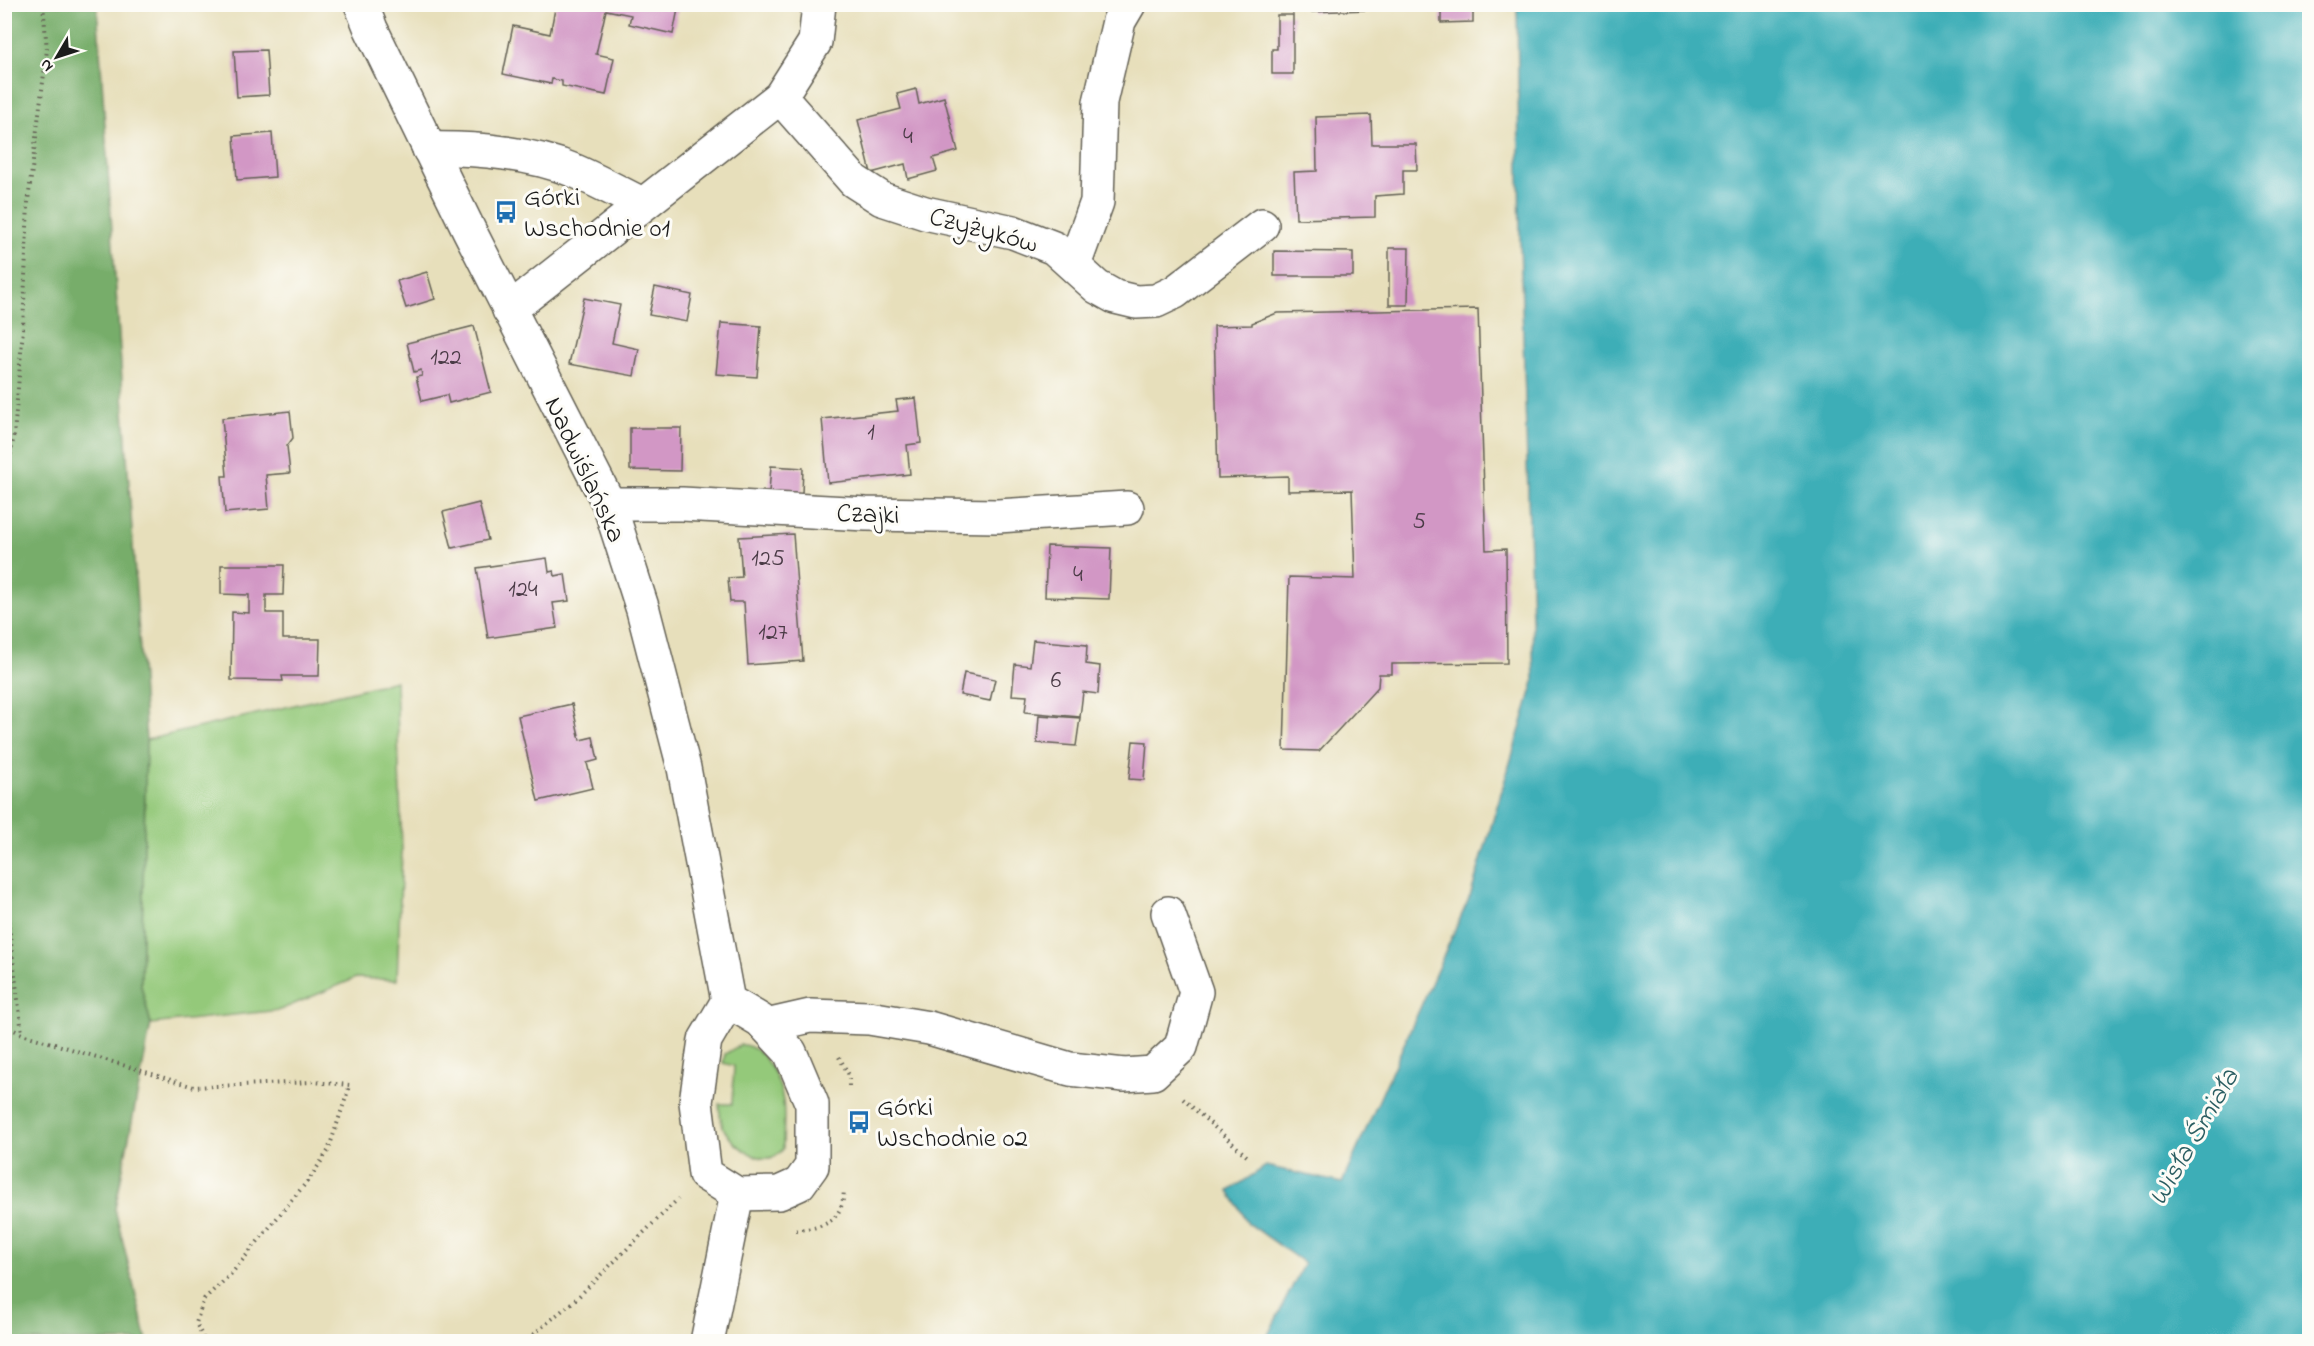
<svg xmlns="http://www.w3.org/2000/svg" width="2314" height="1346" font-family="'Indie Flower',sans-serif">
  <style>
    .green { fill: #94c97a; stroke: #58724b; stroke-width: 1.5 }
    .forest { fill: #77ad6a; stroke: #4a6443; stroke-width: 1.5 }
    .water { fill: #3eaeb7; stroke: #2d656a; stroke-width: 1.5 }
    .building { fill: #d297c5 }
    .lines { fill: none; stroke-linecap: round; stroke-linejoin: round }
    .minor-casing { stroke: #636054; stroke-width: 36 }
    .path { stroke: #636054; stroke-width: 4; stroke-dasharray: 1.5 4.5; stroke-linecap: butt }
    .minor { stroke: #fff; stroke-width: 33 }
    .labels { text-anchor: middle; stroke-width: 6; stroke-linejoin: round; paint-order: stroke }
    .number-label { font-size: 24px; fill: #4a3b46 }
    .poi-label { font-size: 27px; fill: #1c1c1c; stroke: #fdfcf7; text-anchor: start }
    .street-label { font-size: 27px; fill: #1c1c1c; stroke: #fdfcf7 }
    .water-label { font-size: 28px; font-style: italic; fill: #2b5e62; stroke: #fdfcf7 }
  </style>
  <rect width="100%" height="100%" fill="#fdfcf7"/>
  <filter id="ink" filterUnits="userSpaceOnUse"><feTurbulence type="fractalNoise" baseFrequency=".0167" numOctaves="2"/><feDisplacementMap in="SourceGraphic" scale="12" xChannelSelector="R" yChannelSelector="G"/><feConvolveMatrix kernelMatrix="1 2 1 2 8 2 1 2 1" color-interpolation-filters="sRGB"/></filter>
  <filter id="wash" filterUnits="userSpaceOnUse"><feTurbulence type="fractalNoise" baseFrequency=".008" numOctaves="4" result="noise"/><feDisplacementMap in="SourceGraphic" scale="24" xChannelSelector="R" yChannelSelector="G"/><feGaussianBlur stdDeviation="1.35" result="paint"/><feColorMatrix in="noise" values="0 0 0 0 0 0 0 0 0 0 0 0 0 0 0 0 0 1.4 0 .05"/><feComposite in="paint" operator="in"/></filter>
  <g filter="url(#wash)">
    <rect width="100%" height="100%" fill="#e7dfbb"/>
    <g class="green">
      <path d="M 396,681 L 402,851 L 397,980 L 356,978 L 280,1010 L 151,1024 L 141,986 L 146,740 Z"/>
      <path d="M 740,1045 C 764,1044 780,1080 783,1101 C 785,1116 783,1133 783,1149 C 768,1171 735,1148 725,1131 C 720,1123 720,1114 719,1104 L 732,1104 L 734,1066 L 723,1063 L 725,1054 Z"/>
    </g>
    <path class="forest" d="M 5,4 L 97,5 L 146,740 L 141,986 L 151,1024 L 115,1209 L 147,1341 L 5,1341 Z"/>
    <path class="water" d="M 1517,5 L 2309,5 L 2309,1341 L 1265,1341 L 1304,1263 L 1248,1223 L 1229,1191 L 1266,1166 L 1342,1183 L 1471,894 L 1534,682 L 1520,242 Z"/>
    <g id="blocks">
      <g class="building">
        <path d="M 556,4 L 679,4 L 673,34 L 629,24 L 631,15 L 606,10 L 596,54 L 614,58 L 606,95 L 562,86 L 562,81 L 552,79 L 551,84 L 503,74 L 513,26 L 550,34 Z"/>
        <path d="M 1312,4 L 1367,4 L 1367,10 L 1312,12 Z"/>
        <path d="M 1441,4 L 1473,4 L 1473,22 L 1441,23 Z"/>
        <path d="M 1277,15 L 1293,15 L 1293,74 L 1272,74 L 1272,49 L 1277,49 Z"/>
        <path d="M 266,50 L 269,95 L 237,97 L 234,51 Z"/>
        <path d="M 916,89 L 919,104 L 944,97 L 958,151 L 933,158 L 937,171 L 908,179 L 905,164 L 871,173 L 858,120 L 901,109 L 897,94 Z"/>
        <path d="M 1371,115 L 1372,144 L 1416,144 L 1417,170 L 1403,170 L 1403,194 L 1375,196 L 1375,217 L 1296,219 L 1294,172 L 1317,171 L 1316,117 Z"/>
        <path d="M 272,133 L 275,177 L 237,180 L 234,136 Z"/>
        <path d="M 1389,248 L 1409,248 L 1408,305 L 1389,305 Z"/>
        <path d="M 1274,251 L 1353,252 L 1353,276 L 1274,276 Z"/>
        <path d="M 427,272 L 435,299 L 406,308 L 397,281 Z"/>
        <path d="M 655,287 L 692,295 L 687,322 L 649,315 Z"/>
        <path d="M 584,298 L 620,305 L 612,343 L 639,349 L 634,376 L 569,364 Z"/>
        <path d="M 1478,309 L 1486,550 L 1506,549 L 1507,663 L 1392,664 L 1392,674 L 1379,674 L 1378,687 L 1319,751 L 1284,750 L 1289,577 L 1355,579 L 1352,490 L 1288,491 L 1288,476 L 1218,478 L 1214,326 L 1252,325 L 1252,323 L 1277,313 Z"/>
        <path d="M 721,323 L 761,326 L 757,377 L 716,374 Z"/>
        <path d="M 474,326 L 491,392 L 449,403 L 447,395 L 422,401 L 416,377 L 422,376 L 421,370 L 414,372 L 407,343 Z"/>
        <path d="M 916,398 L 921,443 L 907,445 L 910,474 L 828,483 L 822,419 L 898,411 L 896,400 Z"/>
        <path d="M 290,411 L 293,438 L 287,446 L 290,473 L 266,475 L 269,509 L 225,513 L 222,476 L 227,476 L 222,418 Z"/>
        <path d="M 630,428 L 681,428 L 680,471 L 630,470 Z"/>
        <path d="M 771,466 L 803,468 L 802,494 L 769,492 Z"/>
        <path d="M 479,503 L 488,540 L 452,548 L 443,512 Z"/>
        <path d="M 793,534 L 803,661 L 748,665 L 744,602 L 730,602 L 728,578 L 742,577 L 739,537 Z"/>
        <path d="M 1047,546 L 1111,548 L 1109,599 L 1045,597 Z"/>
        <path d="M 547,558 L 549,572 L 554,571 L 555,576 L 565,574 L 569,601 L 553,603 L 557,628 L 488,638 L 477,568 Z"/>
        <path d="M 221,565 L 284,565 L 283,595 L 266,595 L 266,613 L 283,613 L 283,639 L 320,639 L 319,676 L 282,676 L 283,681 L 231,680 L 232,612 L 249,613 L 249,595 L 221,594 Z"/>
        <path d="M 1033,640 L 1087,645 L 1086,664 L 1100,666 L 1098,694 L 1083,692 L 1080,717 L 1025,712 L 1027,696 L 1012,695 L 1015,664 L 1030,666 Z"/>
        <path d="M 964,673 L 995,679 L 990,701 L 960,695 Z"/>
        <path d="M 572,704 L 580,740 L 593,737 L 598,760 L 587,763 L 593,788 L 538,801 L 518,716 Z"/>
        <path d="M 1039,715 L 1080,718 L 1076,746 L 1037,743 Z"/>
        <path d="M 1133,741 L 1147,742 L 1144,780 L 1129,779 Z"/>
      </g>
    </g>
  </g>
  <g filter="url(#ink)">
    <use href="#blocks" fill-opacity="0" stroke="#636054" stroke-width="1.5"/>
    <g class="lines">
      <g class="minor-casing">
        <g id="minor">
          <path d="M 361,4 L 371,29 L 469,230 L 609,504 L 643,610 L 684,768 L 728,1001 L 705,1040 L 696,1102 L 705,1174 L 737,1194 L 779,1193 L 799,1184 L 812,1166 L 812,1104 L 790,1052 L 760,1020 L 728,1001"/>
          <path d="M 780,97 L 854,181 L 882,199 L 925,213 L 1013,232 L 1054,248 L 1097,287 L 1115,297 L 1136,302 L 1156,301 L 1175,292 L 1262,225"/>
          <path d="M 429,149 C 476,148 532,153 575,171 C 598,181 620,193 642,204"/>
          <path d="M 1074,265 L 1097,202 L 1100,102 L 1119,21 L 1129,4"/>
          <path d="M 509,310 L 780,97 L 815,42 L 819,4"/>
          <path d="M 609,504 L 682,504 L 866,514 L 998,516 L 1127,508"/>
          <path d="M 766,1026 L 810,1016 L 869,1018 L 929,1028 L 1070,1069 L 1124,1075 L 1153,1073 L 1181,1047 L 1196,992 L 1168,913"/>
          <path d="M 707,1342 L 737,1194"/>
        </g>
      </g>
      <g class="path">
        <path d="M 4,490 L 14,435 L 23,329 L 28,201 L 47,50 L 43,4"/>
        <path d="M 4,885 L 22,1033"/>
        <path d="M 4,1025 L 22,1034 L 194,1087 L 312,1082 L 350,1085 L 328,1151 L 310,1178 L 231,1274 L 204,1299 L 196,1323 L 205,1342"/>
        <path d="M 839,1057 L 849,1075 L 849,1088"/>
        <path d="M 1183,1099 L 1250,1159"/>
        <path d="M 796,1230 C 825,1228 843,1221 844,1189"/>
        <path d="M 524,1342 L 575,1300 L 678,1199"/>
      </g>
      <use href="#minor" class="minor"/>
    </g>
  </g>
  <defs>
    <g id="bus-bare" transform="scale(1.8)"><path d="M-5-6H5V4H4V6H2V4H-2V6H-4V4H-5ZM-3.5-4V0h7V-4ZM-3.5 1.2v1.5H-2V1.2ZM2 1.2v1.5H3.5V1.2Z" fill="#1f6fb2" stroke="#fdfcf7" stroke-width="2.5" paint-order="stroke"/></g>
  </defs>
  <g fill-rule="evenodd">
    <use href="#bus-bare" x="506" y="212"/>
    <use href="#bus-bare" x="859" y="1122"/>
  </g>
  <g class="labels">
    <g class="number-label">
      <text x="908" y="143">4</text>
      <text x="446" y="364">122</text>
      <text x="871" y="439">1</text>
      <text x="1419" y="528">5</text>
      <text x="768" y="565">125</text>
      <text x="1078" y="581">4</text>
      <text x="523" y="596">124</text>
      <text x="773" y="639">127</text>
      <text x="1056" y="687">6</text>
    </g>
    <g class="poi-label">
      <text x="524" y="205">Górki<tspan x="524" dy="31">Wschodnie 01</tspan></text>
      <text x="877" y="1115">Górki<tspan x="877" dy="31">Wschodnie 02</tspan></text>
    </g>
    <g class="street-label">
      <text transform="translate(984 229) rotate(15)" y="9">Czyżyków</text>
      <text transform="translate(586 469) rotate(65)" y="9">Nadwiślańska</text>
      <text transform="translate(868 513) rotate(2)" y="9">Czajki</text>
    </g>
    <g class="water-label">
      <text transform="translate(2192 1136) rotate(-60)" y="10">Wisła Śmiała</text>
    </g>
  </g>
  <rect width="2314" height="1346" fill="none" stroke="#fdfcf7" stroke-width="24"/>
  <g transform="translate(57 57) rotate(231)" stroke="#fdfcf7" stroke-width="4.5" paint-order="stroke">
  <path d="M0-4.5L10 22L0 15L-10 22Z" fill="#1c1c1c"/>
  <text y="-9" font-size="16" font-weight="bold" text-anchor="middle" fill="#1c1c1c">N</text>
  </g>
</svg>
